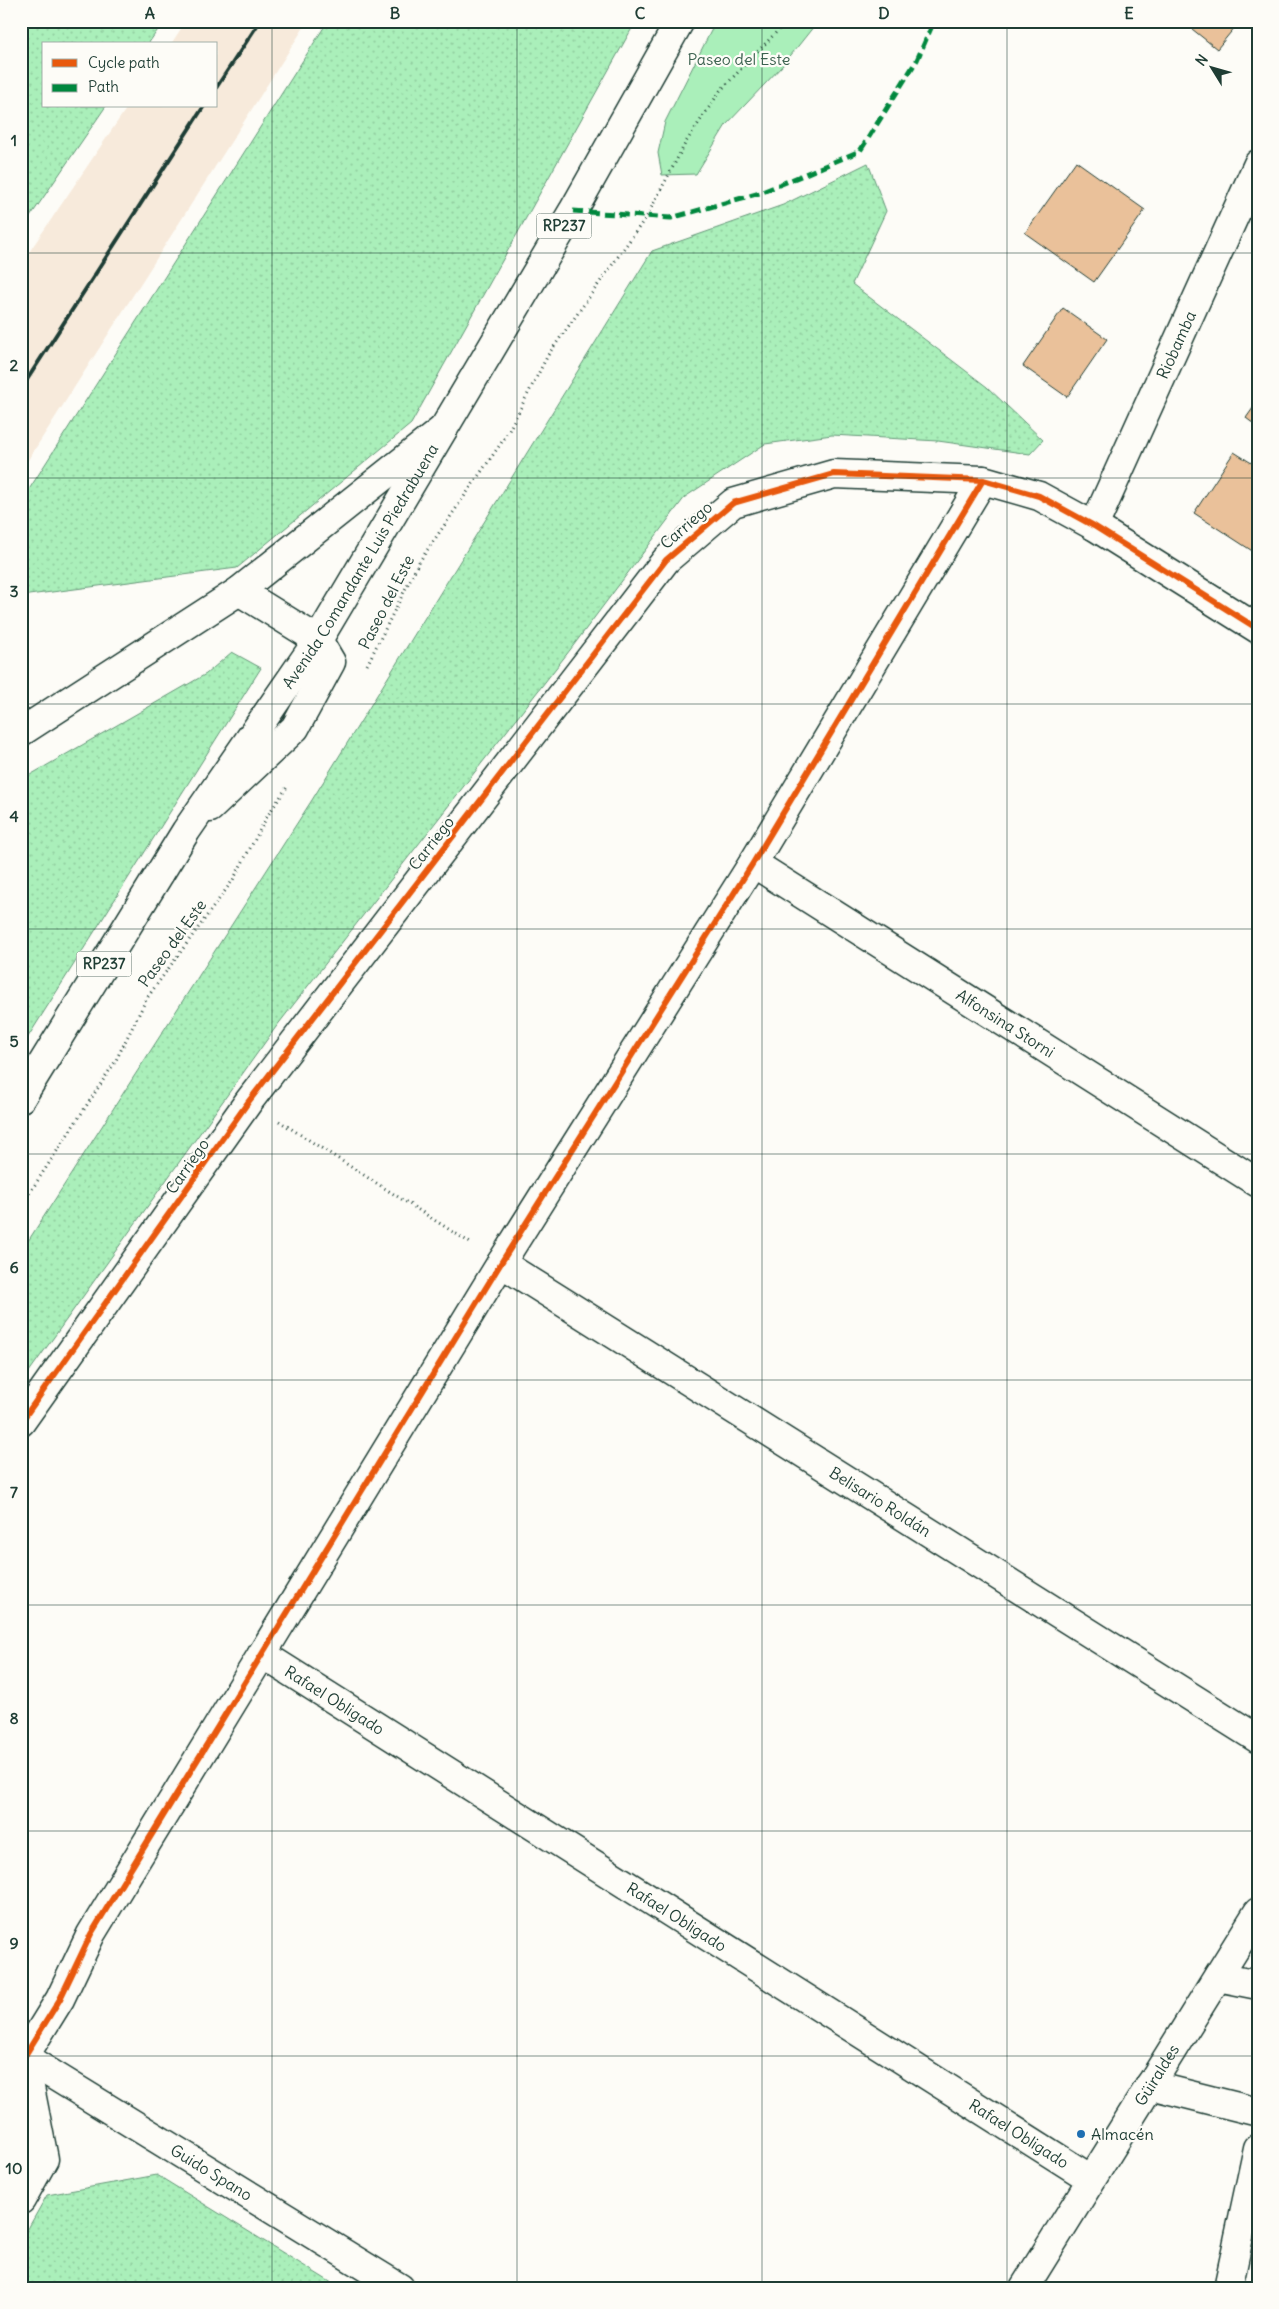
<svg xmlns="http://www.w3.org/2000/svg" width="1279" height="2309" font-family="Delius,sans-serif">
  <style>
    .built { fill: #f7eadb }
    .grass { fill: url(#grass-dots); stroke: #649677 }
    .park { fill: #aaefba; stroke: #649677 }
    .building { fill: #eac19a; stroke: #1f3d34 }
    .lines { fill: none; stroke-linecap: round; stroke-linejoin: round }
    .minor-casing { stroke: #1f3d34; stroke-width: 31 }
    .major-casing { stroke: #1f3d34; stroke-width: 31 }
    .path { stroke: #1f3d34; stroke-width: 3; stroke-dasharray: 1 4; stroke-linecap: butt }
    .minor { stroke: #fdfcf7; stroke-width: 28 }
    .major { stroke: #fdfcf7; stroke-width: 28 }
    .rail { stroke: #1f3d34; stroke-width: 4 }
    .quiet { stroke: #00873e; stroke-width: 5; stroke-dasharray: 10 5; stroke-linecap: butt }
    .cycleway-casing { stroke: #fdfcf7; stroke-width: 9 }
    .cycleway { stroke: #e8590c; stroke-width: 6 }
    .grid { fill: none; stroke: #1f3d34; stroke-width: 1; stroke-opacity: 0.55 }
    .poi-dot { fill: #1f6fb2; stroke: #fdfcf7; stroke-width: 2 }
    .labels { text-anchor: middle; stroke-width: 4.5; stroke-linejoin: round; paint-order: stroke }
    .shield { fill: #fdfcf7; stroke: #62766e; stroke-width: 1 }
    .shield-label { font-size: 15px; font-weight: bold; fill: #1f3d34 }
    .park-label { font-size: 16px; fill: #3b614f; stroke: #fdfcf7 }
    .street-label { font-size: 16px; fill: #1f3d34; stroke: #fdfcf7 }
    .poi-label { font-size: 16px; fill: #1f3d34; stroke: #fdfcf7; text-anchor: start }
    .neatline { fill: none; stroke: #1f3d34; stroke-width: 2 }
    .grid-label { font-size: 16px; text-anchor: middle; font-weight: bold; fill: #1f3d34 }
  </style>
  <defs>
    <pattern id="grass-dots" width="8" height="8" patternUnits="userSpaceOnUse" patternTransform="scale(1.25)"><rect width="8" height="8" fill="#aaefba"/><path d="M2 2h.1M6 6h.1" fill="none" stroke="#92cea0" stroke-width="1.8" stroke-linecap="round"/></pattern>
  </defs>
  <rect width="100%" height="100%" fill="#fdfcf7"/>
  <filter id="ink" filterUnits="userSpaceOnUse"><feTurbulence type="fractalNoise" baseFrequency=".02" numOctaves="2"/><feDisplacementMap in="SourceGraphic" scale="10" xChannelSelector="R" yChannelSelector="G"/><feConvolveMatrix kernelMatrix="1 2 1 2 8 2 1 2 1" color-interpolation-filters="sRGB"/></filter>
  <g filter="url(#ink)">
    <path class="built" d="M 186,21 L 308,21 L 21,471 L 21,264 L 128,106 L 216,106 L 216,44 L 171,44 Z"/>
    <g class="grass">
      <path d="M 21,21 L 164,21 L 148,44 L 44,44 L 44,106 L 106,106 L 21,230 Z"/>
      <path d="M 328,21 L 636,21 L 411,424 L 237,568 L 21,596 L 21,502 Z"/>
      <path d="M 868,163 L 886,211 L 852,284 L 987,387 L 1043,440 L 1030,454 L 938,441 L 832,435 L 765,444 L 685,497 L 570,650 L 276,1027 L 21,1383 L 21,1252 L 312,800 L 652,251 L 783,205 Z"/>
      <path d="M 232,652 L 261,668 L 21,1048 L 21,783 L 30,775 L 206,674 Z"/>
      <path d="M 157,2175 L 340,2288 L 21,2288 L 21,2241 L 47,2195 Z"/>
    </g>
    <path class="park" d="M 716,21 L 818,21 L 783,65 L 726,125 L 696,174 L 662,175 L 658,153 L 665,122 Z"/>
    <g class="building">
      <path d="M 1182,21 L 1240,21 L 1217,49 Z"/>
      <path d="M 1076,161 L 1145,210 L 1094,282 L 1025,233 Z"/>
      <path d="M 1063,308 L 1107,339 L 1067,397 L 1023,366 Z"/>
      <path d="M 1258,401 L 1258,427 L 1246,418 Z"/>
      <path d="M 1234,452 L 1258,467 L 1257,554 L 1194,513 Z"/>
    </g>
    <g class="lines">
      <g class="minor-casing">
        <g id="minor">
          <path id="s1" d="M 1094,526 L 1258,164"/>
          <path d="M 21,732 L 239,591 L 443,429"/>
          <path d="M 210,808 L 295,728 L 331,662 L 318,640 L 239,591"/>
          <path id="s2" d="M 753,863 L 1258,1183"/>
          <path id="s3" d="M 501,1263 L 1258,1739"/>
          <path d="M 21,1422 L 249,1101 L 666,560 L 733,503 L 834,474 L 983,480 L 1039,496 L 1094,526 L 1258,629"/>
          <path id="s4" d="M 262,1654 L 1091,2179"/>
          <path d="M 1218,1977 L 1258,1985"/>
          <path id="s5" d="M 24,2057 L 400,2288"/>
          <path d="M 21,2062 L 60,1999 L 91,1934 L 501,1263 L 753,863 L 983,480"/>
          <path d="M 1150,2085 L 1258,2112"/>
          <path d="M 21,2200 L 44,2159 L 24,2057"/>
          <path id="s6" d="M 1024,2288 L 1258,1912"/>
          <path d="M 1228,2288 L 1258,2148"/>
        </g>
      </g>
      <g class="major-casing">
        <g id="major">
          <path id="s7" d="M 21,1098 L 186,831 L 318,640 L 573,211 L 680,21"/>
        </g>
      </g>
      <g class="path">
        <path d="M 367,665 L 419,562 L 506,436 L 548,355 L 647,216 L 686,142 L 720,91 L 787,21"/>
        <path d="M 279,1121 L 472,1244"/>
        <path d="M 21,1206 L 115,1062 L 147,998 L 233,880 L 268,815 L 287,787"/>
      </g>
      <use href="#minor" class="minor"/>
      <use href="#major" class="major"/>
      <g class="rail">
        <path d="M 216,88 L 260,21"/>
        <path d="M 21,389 L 204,106"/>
      </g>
      <path class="quiet" d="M 573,211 L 671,218 L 760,193 L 860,151 L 917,60 L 934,21"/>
      <g class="cycleway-casing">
        <g id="cycleway">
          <path d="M 21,1422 L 249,1101 L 666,560 L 733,503 L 834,474 L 983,480 L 1039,496 L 1094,526 L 1258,629"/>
          <path d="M 21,2062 L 60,1999 L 91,1934 L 501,1263 L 753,863 L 983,480"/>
        </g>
      </g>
      <use href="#cycleway" class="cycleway"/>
    </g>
  </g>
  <path class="grid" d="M 272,21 L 272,2288M 517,21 L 517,2288M 762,21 L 762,2288M 1007,21 L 1007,2288M 21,253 L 1258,253M 21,478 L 1258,478M 21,704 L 1258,704M 21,929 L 1258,929M 21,1154 L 1258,1154M 21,1380 L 1258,1380M 21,1605 L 1258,1605M 21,1831 L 1258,1831M 21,2056 L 1258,2056"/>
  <circle class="poi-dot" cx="1081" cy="2134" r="5"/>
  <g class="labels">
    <g class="shield">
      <rect x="536.5" y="213.5" width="55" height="25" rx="4"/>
      <rect x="76.5" y="951.5" width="55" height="25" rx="4"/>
    </g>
    <g class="shield-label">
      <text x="564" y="231">RP237</text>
      <text x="104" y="969">RP237</text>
    </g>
    <g class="park-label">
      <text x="739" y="65">Paseo del Este</text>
    </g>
    <g class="street-label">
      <text dy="6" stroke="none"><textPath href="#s1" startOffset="199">Riobamba</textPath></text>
      <text transform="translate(686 525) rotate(-41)" y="6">Carriego</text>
      <text dy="6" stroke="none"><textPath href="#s7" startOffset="631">Avenida Comandante Luis Piedrabuena</textPath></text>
      <text transform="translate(386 602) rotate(-63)" y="6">Paseo del Este</text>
      <text transform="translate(431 843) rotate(-52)" y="6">Carriego</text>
      <text transform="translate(172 943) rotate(-54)" y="6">Paseo del Este</text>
      <text dy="6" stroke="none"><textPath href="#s2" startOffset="299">Alfonsina Storni</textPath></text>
      <text transform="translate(187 1166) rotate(-55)" y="6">Carriego</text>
      <text dy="6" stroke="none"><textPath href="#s3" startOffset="448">Belisario Roldán</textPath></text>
      <text dy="6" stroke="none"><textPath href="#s4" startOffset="86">Rafael Obligado</textPath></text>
      <text dy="6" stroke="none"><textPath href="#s4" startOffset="491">Rafael Obligado</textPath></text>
      <text dy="6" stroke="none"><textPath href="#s6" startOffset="251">Güiraldes</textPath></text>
      <text dy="6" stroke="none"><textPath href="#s4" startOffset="896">Rafael Obligado</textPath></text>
      <text dy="6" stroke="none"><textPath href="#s5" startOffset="220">Guido Spano</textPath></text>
    </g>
    <g class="poi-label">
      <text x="1091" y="2140">Almacén</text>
    </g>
  </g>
  <rect width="1279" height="2309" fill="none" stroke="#fdfcf7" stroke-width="55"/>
  <rect x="42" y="42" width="175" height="65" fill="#fdfcf7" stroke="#a4b0a9"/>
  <rect x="52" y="59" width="25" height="8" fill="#e8590c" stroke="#a4b0a9"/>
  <text x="88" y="68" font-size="15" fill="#1f3d34">Cycle path</text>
  <rect x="52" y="84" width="25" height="8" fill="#00873e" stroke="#a4b0a9"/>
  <text x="88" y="92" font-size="15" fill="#1f3d34">Path</text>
  <g transform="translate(1212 68) rotate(307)" stroke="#fdfcf7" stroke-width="4" paint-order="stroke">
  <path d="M0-4L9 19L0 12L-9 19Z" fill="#1f3d34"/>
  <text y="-8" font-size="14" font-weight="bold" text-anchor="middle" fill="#1f3d34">N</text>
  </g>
  <rect x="28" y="28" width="1224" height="2254" class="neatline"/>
  <g class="grid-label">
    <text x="150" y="19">A</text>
    <text x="395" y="19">B</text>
    <text x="640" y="19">C</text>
    <text x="884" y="19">D</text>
    <text x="1129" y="19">E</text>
    <text x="14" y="146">1</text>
    <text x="14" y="371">2</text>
    <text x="14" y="597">3</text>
    <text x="14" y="822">4</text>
    <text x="14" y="1047">5</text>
    <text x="14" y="1273">6</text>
    <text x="14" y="1498">7</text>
    <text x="14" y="1724">8</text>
    <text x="14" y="1949">9</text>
    <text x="14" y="2174">10</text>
  </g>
</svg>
